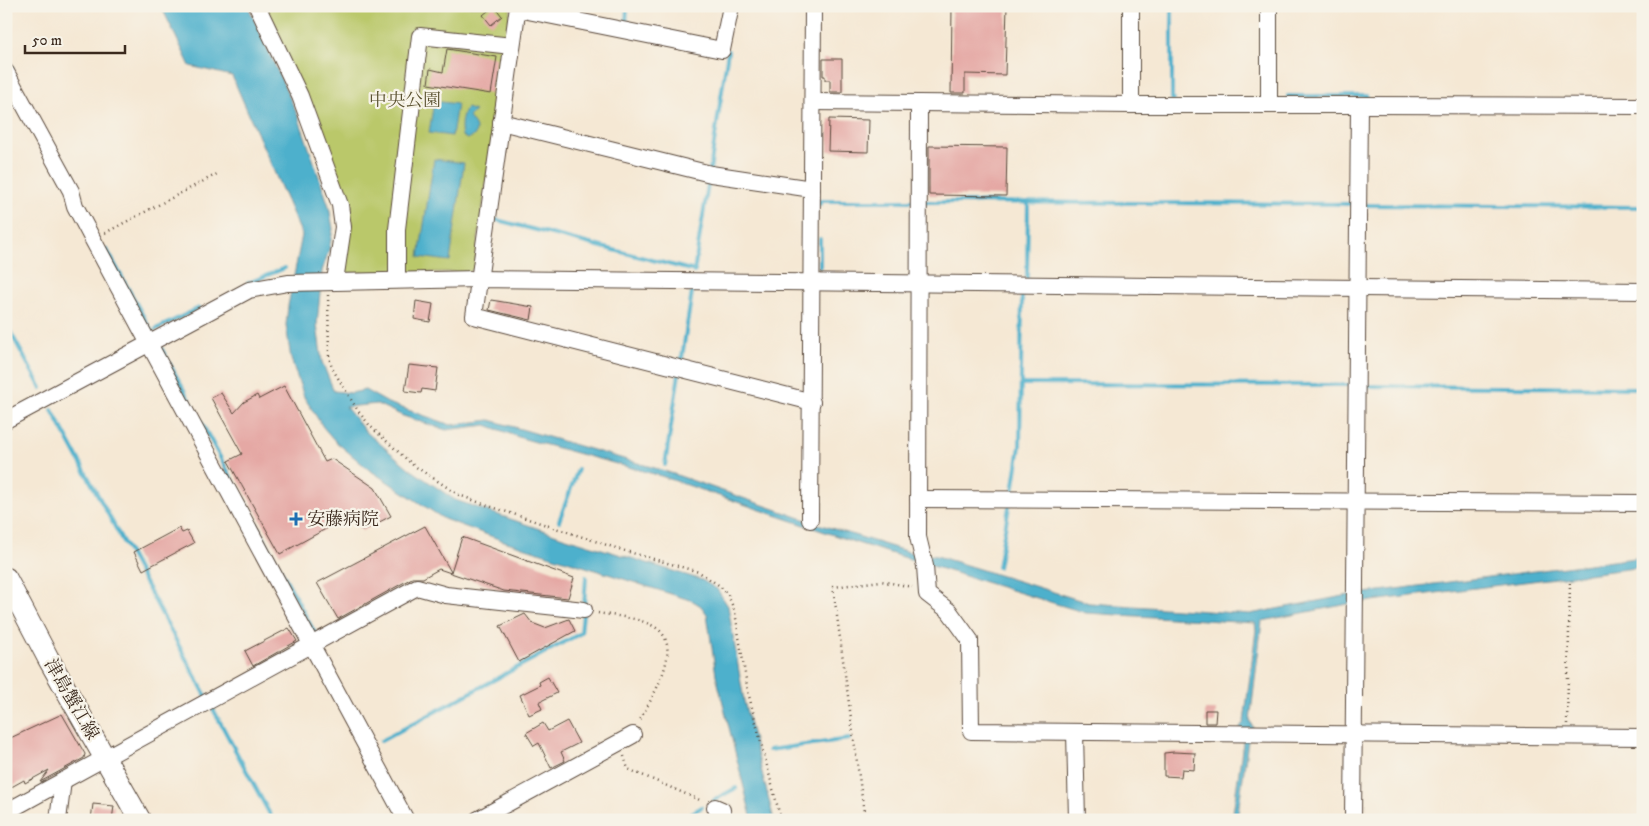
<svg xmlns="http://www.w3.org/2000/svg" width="1649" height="826" font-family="'IM FELL DW Pica','Noto Serif JP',serif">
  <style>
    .green { fill: #bac86a; stroke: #7a7944 }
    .water { fill: #4db0cc; stroke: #446d75 }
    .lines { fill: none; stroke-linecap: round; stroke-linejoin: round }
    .stream { stroke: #4db0cc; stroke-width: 4 }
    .building { fill: #e5a8a4 }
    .minor-casing { stroke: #574639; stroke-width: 18 }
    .major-casing { stroke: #574639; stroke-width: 23 }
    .path { stroke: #574639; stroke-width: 2.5; stroke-dasharray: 1 4; stroke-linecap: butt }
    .minor { stroke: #fff; stroke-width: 16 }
    .major { stroke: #fff; stroke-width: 21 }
    .poi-dot { fill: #1f6fb2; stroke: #f7f3e8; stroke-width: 2 }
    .labels { text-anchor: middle; stroke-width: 4.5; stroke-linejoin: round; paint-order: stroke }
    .park-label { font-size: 18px; fill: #5b5231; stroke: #f7f3e8 }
    .poi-label { font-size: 18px; fill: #3b2a1e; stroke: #f7f3e8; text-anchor: start }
    .street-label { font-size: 18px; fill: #3b2a1e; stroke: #f7f3e8 }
  </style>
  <rect width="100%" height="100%" fill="#f7f3e8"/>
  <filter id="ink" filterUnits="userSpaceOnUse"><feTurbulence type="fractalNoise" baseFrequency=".02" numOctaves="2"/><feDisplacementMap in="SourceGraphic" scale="10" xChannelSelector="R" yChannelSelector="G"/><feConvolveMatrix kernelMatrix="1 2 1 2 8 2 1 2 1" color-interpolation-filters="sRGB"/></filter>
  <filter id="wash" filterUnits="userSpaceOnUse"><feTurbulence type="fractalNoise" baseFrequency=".0096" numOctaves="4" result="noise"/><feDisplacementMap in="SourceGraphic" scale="20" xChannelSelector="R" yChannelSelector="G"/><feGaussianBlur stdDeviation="1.12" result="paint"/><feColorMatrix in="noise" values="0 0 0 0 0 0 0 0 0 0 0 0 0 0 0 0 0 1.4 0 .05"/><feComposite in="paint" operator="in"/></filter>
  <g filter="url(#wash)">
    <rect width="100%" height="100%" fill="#f5e8d4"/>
    <path class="green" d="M 262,6 L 511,6 L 474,269 L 469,272 L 344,273 L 347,225 Z"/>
    <g class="water">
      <path d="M 161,6 L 248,6 L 298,116 L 329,206 L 333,229 L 329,250 L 322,271 L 317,325 L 322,362 L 334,391 L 351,393 L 365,390 L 388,403 L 451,425 L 490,420 L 665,471 L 815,523 L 912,553 L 937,556 L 1089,603 L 1250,614 L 1349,595 L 1643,557 L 1643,567 L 1348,604 L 1262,621 L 1250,721 L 1253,727 L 1248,741 L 1237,820 L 1232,820 L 1243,743 L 1240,727 L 1244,722 L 1256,630 L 1255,623 L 1086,613 L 857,543 L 661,476 L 521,438 L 486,425 L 446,430 L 403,416 L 377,404 L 346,407 L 365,431 L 410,469 L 455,500 L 563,537 L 702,580 L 717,589 L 728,606 L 744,701 L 774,820 L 752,820 L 716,675 L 707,614 L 701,606 L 693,601 L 504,541 L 444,519 L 368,469 L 335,441 L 323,427 L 304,397 L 291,359 L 286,325 L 288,306 L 302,235 L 232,76 L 190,66 Z"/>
      <path d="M 434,101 L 457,104 L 452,136 L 429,133 Z"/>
      <path d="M 467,108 L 475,111 L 469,116 C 471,123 480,126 474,136 L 467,139 L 462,136 C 460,128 461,113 467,108 Z"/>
      <path d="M 434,159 L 464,163 L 450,261 L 419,257 Z"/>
    </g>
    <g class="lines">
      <g class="stream">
        <path d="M 1172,6 L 1172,99 L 1174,99"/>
        <path d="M 626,25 L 627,6"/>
        <path d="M 6,59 L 12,69"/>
        <path d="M 1288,96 L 1366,96 L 1368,100"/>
        <path d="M 710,170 L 728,51"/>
        <path d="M 924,202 L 1352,204"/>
        <path d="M 820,204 L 820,201 L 914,201"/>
        <path d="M 1363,205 L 1643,207"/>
        <path d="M 497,220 L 695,271"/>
        <path d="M 107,250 L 154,336"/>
        <path d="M 820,267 L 820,239"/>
        <path d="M 694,272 L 709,178"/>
        <path d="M 1027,279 L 1028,202"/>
        <path d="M 248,283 L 285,268"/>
        <path d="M 6,324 L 41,388"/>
        <path d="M 156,329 L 199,308"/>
        <path d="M 159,344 L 317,637"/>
        <path d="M 681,364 L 692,292"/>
        <path d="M 1021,384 L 1348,385"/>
        <path d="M 1361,386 L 1643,388"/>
        <path d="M 52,410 L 206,696"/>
        <path d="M 665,465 L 679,374"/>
        <path d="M 1013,492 L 1020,446 L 1022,296"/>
        <path d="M 559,521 L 578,469"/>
        <path d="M 998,567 L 1009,507"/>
        <path d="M 584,606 L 586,577"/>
        <path d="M 213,709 L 273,820"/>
        <path d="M 381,741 L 581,633 L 583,614"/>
        <path d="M 769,750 L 849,739"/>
        <path d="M 714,800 L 736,788"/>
        <path d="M 680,820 L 702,807"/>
      </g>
    </g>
    <g id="blocks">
      <g class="building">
        <path d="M 494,6 L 502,16 L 491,25 L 483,15 Z"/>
        <path d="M 952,6 L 1007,6 L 1005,75 L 965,74 L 965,93 L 951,93 Z"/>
        <path d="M 447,49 L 497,57 L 491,94 L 428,84 L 430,69 L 443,72 Z"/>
        <path d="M 823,59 L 842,59 L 842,92 L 830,92 L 830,80 L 825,80 L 825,76 L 823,76 Z"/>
        <path d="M 829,119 L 869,120 L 868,152 L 828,151 Z"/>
        <path d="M 929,146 L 1007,147 L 1006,196 L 929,195 Z"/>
        <path d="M 491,300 L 533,307 L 531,320 L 489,310 Z"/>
        <path d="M 416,301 L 433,304 L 430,322 L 414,319 Z"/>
        <path d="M 409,365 L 438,368 L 435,391 L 422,389 L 421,393 L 405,391 Z"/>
        <path d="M 284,386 L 325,462 L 332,459 L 375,488 L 391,516 L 362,531 L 353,514 L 280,554 L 228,461 L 242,454 L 211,398 L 221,393 L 234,413 L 244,402 L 257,395 L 259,399 Z"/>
        <path d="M 425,526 L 451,572 L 462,537 L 574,578 L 568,598 L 504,591 L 439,569 L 423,578 L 412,578 L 338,619 L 317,583 Z"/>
        <path d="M 179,528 L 182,533 L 187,531 L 194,543 L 143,570 L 134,552 Z"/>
        <path d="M 525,614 L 532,623 L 545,628 L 569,619 L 575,631 L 519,662 L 500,626 Z"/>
        <path d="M 289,628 L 297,641 L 253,666 L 245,651 Z"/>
        <path d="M 548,677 L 557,693 L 539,702 L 542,709 L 529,715 L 520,695 L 540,685 L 539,682 Z"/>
        <path d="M 1205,710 L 1216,710 L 1215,723 L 1205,723 Z"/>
        <path d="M 62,714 L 85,754 L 84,758 L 40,782 L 49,770 L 25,783 L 24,780 L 6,790 L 6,740 Z"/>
        <path d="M 567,721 L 579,743 L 561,752 L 565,761 L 551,768 L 539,743 L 534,746 L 526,733 L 543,723 L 548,731 Z"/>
        <path d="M 1174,752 L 1195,753 L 1194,770 L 1182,769 L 1181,777 L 1164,776 L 1164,753 Z"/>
        <path d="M 93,804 L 114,806 L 112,820 L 91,820 Z"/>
      </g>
    </g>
  </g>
  <g filter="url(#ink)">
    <use href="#blocks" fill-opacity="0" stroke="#574639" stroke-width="1"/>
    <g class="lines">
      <g class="minor-casing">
        <g id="minor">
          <path d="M 257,6 L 300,96 L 340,205 L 343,227 L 335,281"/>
          <path d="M 518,6 L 474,316 L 812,402"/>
          <path d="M 1131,6 L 1131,105 L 1269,105"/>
          <path d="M 1269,6 L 1269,105 L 1359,105 L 1353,820"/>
          <path d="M 518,9 L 722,50 L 731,6"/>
          <path d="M 6,72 L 71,191 L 75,206 L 93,240 L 406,820"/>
          <path d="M 813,102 L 1131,105"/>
          <path d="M 919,103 L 918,537 L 925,566 L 927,594 L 949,611 L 970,640 L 971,731 L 1643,737"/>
          <path d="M 1359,105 L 1643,106"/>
          <path d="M 501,122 L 711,174 L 812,189"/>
          <path d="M 397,280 L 397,229 L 420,36 L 512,46"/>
          <path d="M 6,420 L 249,290 L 288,283 L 479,279 L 1643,291"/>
          <path d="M 918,499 L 1643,503"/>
          <path d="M 810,520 L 813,6"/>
          <path d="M 1075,732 L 1077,820"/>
          <path d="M 715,807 L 722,810 L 723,820"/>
          <path d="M 6,812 L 417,587 L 446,595 L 584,610"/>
          <path d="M 58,820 L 63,781"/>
          <path d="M 477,820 L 633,735"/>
        </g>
      </g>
      <g class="major-casing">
        <path id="major" d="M 6,578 L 48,658 L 140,820"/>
      </g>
      <g class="path">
        <path d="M 8,14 L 10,6"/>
        <path d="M 105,233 L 217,174"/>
        <path d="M 328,295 L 329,357 L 332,368 L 358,411 L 371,427 L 413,465 L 459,495 L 486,505 L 622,550 L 699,572 L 720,586 L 728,595 L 735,612 L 748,692 L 781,820"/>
        <path d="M 598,613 C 614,616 636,617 651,625 C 689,642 651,698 639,722"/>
        <path d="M 1567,724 L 1570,583"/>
        <path d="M 624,756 L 628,769 L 702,801"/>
        <path d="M 865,820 L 833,587 L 881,581 L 912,587"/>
      </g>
      <use href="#minor" class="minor"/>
      <use href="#major" class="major"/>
    </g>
  </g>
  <path class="poi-dot" d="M293.5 511.5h5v5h5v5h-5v5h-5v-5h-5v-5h5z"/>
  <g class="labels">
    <g class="park-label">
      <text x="405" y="106">中央公園</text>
    </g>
    <g class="poi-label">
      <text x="307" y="525">安藤病院</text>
    </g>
    <g class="street-label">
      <text transform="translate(72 699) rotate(60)" y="6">津島蟹江線</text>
    </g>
  </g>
  <rect width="1649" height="826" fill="none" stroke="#f7f3e8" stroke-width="25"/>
  <path d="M25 45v8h100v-8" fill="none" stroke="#3b2a1e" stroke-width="2.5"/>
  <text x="32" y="45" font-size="15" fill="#3b2a1e" stroke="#f7f3e8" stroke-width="4" paint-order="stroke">50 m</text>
</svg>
